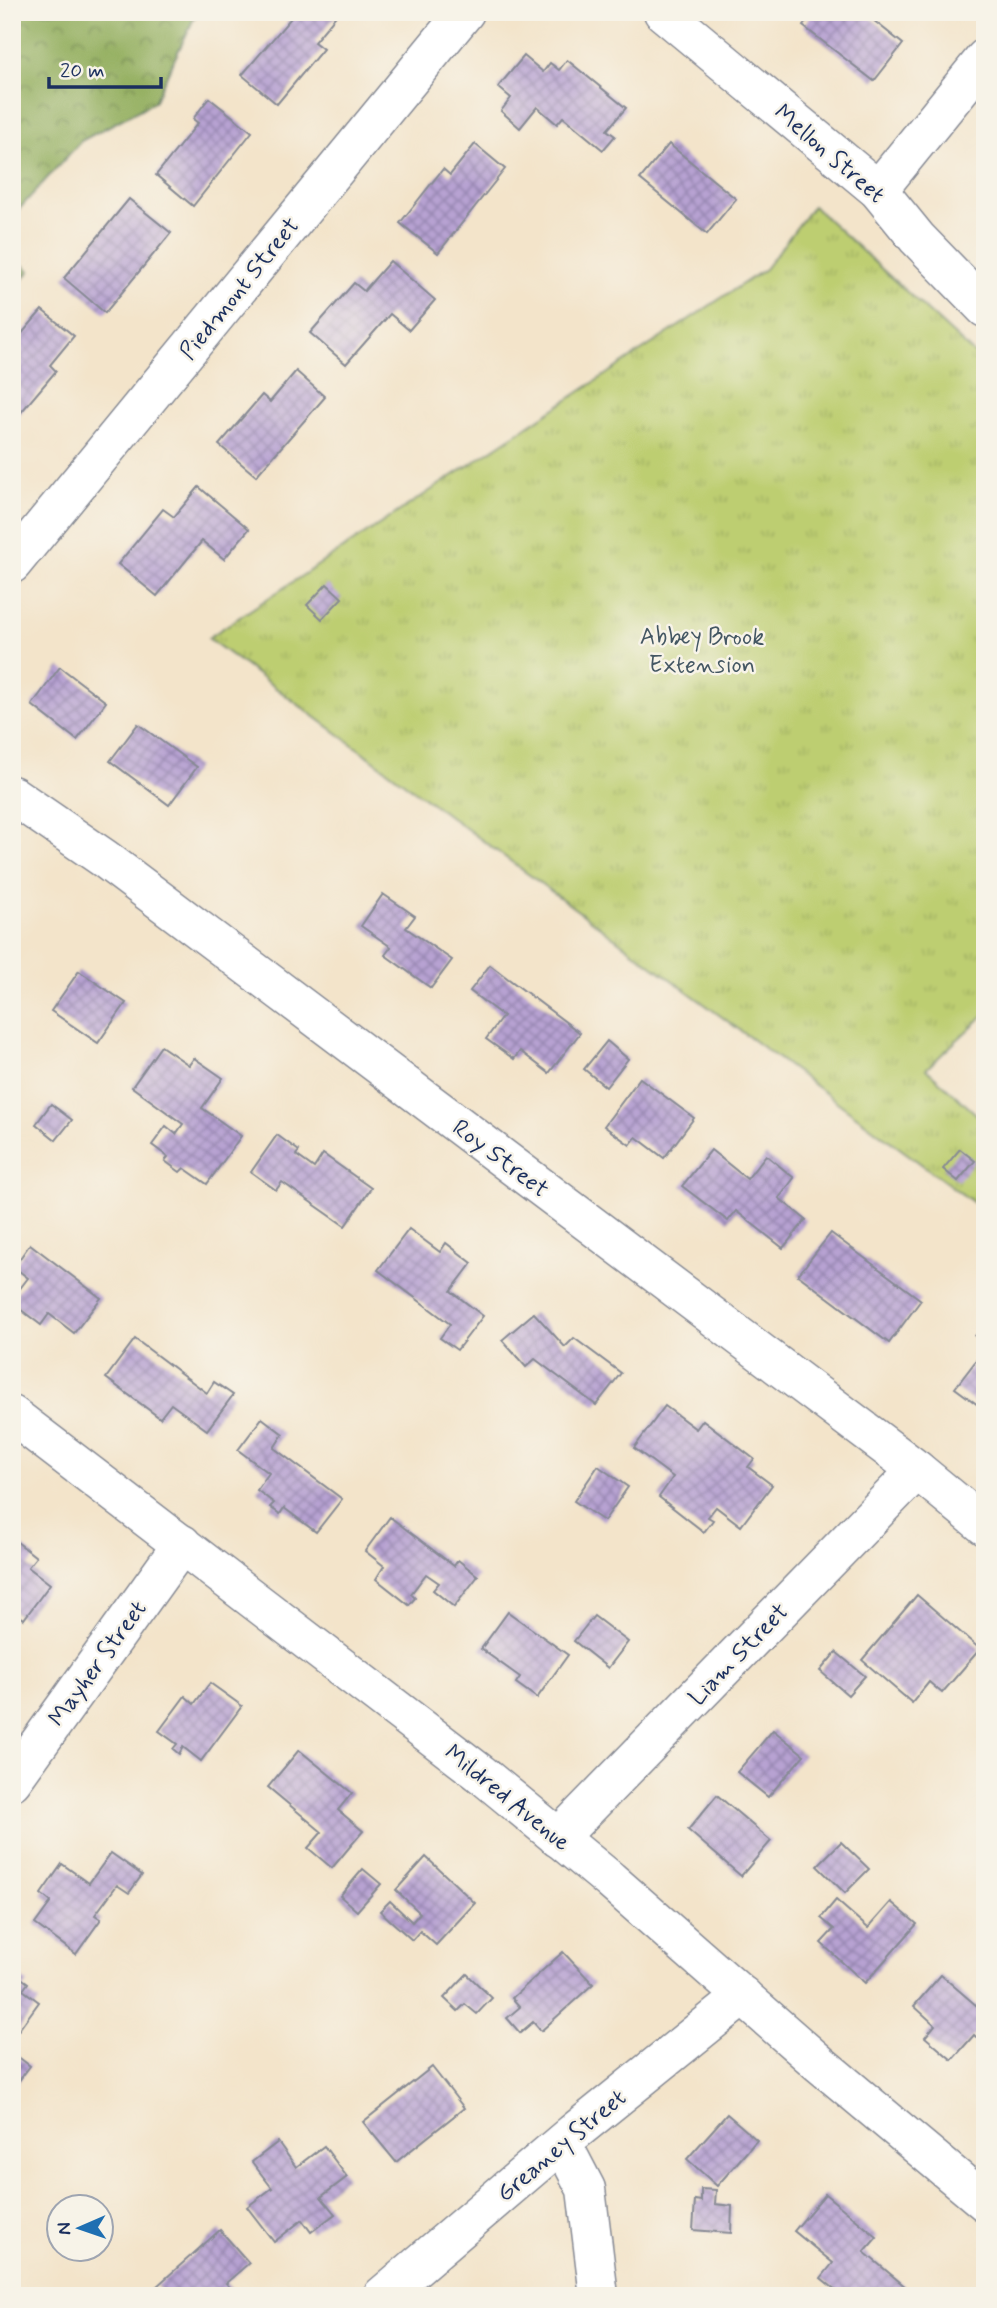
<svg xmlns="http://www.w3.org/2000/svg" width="997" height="2308" font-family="Mynerve,sans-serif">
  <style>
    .forest { fill: url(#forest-crowns); stroke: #587060; stroke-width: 2 }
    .park { fill: url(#park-tufts); stroke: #6c7e68; stroke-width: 2 }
    .building { fill: url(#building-cross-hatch) }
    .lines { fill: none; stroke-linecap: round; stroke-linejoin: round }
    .minor-casing { stroke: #878a94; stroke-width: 41 }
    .minor { stroke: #fff; stroke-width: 38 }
    .labels { text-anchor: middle; stroke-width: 5; stroke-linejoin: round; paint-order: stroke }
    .street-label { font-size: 24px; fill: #1b2f5e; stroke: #f7f3e8 }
    .park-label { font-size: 24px; fill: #445763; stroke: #f7f3e8 }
  </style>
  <defs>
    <pattern id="forest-crowns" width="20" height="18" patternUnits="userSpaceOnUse" patternTransform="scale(1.75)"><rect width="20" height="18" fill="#96b163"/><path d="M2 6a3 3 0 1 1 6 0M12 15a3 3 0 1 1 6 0" fill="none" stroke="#7a9055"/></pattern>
    <pattern id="park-tufts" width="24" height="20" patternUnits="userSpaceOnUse" patternTransform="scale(1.75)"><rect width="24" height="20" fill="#bdce71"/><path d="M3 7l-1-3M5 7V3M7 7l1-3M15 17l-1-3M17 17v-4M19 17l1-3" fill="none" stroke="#a2b164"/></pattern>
    <pattern id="building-cross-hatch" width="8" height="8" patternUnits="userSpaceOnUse" patternTransform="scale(1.75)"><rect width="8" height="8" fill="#b7a2d2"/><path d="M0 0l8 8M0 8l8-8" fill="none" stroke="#9484ae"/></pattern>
  </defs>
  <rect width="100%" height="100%" fill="#f7f3e8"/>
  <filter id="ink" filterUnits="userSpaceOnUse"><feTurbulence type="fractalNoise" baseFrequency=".0143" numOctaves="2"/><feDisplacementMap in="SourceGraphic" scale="14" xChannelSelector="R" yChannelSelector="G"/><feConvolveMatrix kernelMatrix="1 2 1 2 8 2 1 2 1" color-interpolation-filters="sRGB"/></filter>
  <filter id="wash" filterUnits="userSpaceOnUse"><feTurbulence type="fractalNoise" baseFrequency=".00686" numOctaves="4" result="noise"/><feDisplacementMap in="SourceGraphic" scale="28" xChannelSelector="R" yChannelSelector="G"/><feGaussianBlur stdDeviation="1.57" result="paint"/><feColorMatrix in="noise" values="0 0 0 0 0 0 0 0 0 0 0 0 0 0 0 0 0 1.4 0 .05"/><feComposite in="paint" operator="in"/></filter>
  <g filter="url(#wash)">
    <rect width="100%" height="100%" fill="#f3e4ca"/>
    <g class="forest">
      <path d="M 12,12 L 197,12 L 154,102 L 81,141 L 12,217 Z"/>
      <path d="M 12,256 L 30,271 L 12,291 Z"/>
    </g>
    <path class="park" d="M 813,206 L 980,359 L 985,360 L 985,1014 L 926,1069 L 985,1122 L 985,1211 L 208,638 L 765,269 Z"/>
    <g id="blocks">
      <g class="building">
        <path d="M 296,12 L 339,12 L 314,42 L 323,49 L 277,104 L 242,75 Z"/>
        <path d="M 814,12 L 863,12 L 903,44 L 874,81 L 803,26 Z"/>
        <path d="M 524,56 L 543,72 L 550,63 L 559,70 L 567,60 L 626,108 L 607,130 L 615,136 L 603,150 L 563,117 L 557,124 L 537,107 L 520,128 L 501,111 L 511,98 L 498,87 Z"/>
        <path d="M 209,98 L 252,132 L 193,206 L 156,175 L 198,123 L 193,119 Z"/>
        <path d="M 475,144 L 505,169 L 438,253 L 400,223 L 443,169 L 450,175 Z"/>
        <path d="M 669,144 L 736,199 L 707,234 L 640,179 Z"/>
        <path d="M 129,199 L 171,233 L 105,313 L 64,278 Z"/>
        <path d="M 390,261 L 435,300 L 409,330 L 390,314 L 346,364 L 310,333 L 354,283 L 364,291 Z"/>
        <path d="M 42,310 L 74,336 L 50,365 L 56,371 L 12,423 L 12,345 Z"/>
        <path d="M 296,371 L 325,397 L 256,476 L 219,445 L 262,395 L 270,402 Z"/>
        <path d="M 199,487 L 249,529 L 224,559 L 202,541 L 157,596 L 118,564 L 163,509 L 174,517 Z"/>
        <path d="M 327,584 L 342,598 L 322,619 L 307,605 Z"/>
        <path d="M 60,667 L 106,702 L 77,740 L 32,705 Z"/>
        <path d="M 138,724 L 197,767 L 169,805 L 110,761 Z"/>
        <path d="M 383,894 L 415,916 L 406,928 L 452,960 L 431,988 L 385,955 L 391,947 L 361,926 Z"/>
        <path d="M 490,965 L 580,1033 L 549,1073 L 520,1051 L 514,1059 L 486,1039 L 503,1016 L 470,991 Z"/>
        <path d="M 79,971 L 126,1003 L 98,1043 L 51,1011 Z"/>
        <path d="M 607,1041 L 628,1059 L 606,1087 L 584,1069 Z"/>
        <path d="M 161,1046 L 189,1065 L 194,1058 L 223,1078 L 202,1108 L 241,1136 L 207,1184 L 184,1168 L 180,1172 L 165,1161 L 168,1157 L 152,1145 L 166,1126 L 176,1134 L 183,1124 L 132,1087 Z"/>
        <path d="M 640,1078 L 694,1118 L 664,1158 L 636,1137 L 630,1145 L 604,1126 Z"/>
        <path d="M 51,1104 L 72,1120 L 56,1140 L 36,1124 Z"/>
        <path d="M 277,1135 L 299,1151 L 296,1155 L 314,1168 L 323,1154 L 371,1188 L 345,1226 L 282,1182 L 276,1190 L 251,1172 Z"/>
        <path d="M 960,1149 L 975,1161 L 958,1181 L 943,1169 Z"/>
        <path d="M 711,1150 L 747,1179 L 766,1155 L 794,1178 L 779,1198 L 806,1220 L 783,1248 L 736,1211 L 728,1221 L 682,1186 Z"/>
        <path d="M 409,1229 L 440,1252 L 446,1243 L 472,1263 L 451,1291 L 483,1316 L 457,1350 L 440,1338 L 450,1324 L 378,1270 Z"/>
        <path d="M 831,1233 L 921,1300 L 889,1343 L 798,1275 Z"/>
        <path d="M 30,1244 L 101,1298 L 74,1333 L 49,1314 L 41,1325 L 12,1303 L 12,1299 L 28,1278 L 14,1267 Z"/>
        <path d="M 534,1313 L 565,1347 L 574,1338 L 621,1373 L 596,1405 L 535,1359 L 526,1367 L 502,1340 Z"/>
        <path d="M 985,1324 L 985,1344 L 975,1336 Z"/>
        <path d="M 135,1339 L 207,1393 L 214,1382 L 233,1395 L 207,1430 L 171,1404 L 160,1418 L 106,1378 Z"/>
        <path d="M 985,1349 L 985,1405 L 982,1408 L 955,1388 Z"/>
        <path d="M 665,1406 L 696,1429 L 703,1420 L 754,1459 L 748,1467 L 772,1485 L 741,1526 L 716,1507 L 708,1517 L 713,1520 L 704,1532 L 659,1497 L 673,1477 L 634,1448 Z"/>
        <path d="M 262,1418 L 283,1434 L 274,1448 L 342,1499 L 316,1532 L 284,1508 L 280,1514 L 270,1507 L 274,1503 L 257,1490 L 269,1473 L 238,1450 Z"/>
        <path d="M 598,1466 L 628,1487 L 604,1521 L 574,1501 Z"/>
        <path d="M 390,1517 L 454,1566 L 458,1560 L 478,1576 L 454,1607 L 433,1590 L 439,1583 L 426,1574 L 411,1594 L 415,1598 L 409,1605 L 376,1579 L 384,1566 L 365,1551 Z"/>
        <path d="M 12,1538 L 36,1557 L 28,1567 L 50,1584 L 24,1619 L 12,1610 Z"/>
        <path d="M 917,1595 L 980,1649 L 942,1693 L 929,1682 L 912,1703 L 862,1660 Z"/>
        <path d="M 508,1612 L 568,1655 L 537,1698 L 516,1683 L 520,1677 L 481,1649 Z"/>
        <path d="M 594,1616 L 628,1642 L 608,1668 L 574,1641 Z"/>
        <path d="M 836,1652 L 865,1676 L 848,1695 L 820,1671 Z"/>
        <path d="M 210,1683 L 242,1706 L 201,1761 L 183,1747 L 179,1754 L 173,1749 L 177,1744 L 159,1731 L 185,1696 L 194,1704 Z"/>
        <path d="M 773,1730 L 804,1755 L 768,1797 L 737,1772 Z"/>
        <path d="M 299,1750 L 352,1793 L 338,1810 L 363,1831 L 332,1868 L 308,1848 L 322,1832 L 268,1787 Z"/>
        <path d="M 717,1795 L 771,1841 L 741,1876 L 688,1830 Z"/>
        <path d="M 841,1842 L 869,1869 L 845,1893 L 817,1866 Z"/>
        <path d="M 111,1853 L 142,1875 L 129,1893 L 117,1885 L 95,1915 L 101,1919 L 76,1954 L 35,1924 L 51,1902 L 41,1894 L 62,1864 L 89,1883 Z"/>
        <path d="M 426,1857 L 475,1903 L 436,1945 L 420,1931 L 412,1940 L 380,1911 L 390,1901 L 412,1922 L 420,1913 L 396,1890 Z"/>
        <path d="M 363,1869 L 381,1884 L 357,1911 L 340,1896 Z"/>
        <path d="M 836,1900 L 868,1928 L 891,1902 L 917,1924 L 865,1983 L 821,1943 L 834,1929 L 821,1918 Z"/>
        <path d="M 563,1952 L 593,1984 L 541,2031 L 533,2022 L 520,2033 L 507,2018 L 520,2007 L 512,1998 Z"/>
        <path d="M 12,1971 L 28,1983 L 23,1990 L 39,2002 L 18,2031 L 12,2027 Z"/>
        <path d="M 467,1974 L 492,1998 L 477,2014 L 465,2004 L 458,2011 L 444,1998 Z"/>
        <path d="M 941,1975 L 985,2013 L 985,2045 L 974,2035 L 952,2060 L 925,2037 L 935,2025 L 914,2006 Z"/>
        <path d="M 12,2052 L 30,2066 L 12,2090 Z"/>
        <path d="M 432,2067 L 464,2108 L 396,2162 L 363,2122 Z"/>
        <path d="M 727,2114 L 757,2140 L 717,2186 L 687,2159 Z"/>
        <path d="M 278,2142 L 296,2167 L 324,2146 L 347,2177 L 321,2197 L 335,2214 L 311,2232 L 302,2220 L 274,2242 L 247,2207 L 272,2188 L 252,2162 Z"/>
        <path d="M 701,2189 L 716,2190 L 715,2204 L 732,2206 L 731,2233 L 693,2230 L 695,2200 L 701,2201 Z"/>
        <path d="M 825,2194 L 877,2237 L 864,2252 L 907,2288 L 901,2296 L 860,2296 L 856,2292 L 853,2296 L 843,2296 L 821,2278 L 833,2263 L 794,2231 Z"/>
        <path d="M 220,2230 L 249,2263 L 226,2283 L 234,2292 L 230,2296 L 189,2296 L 187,2293 L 184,2296 L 166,2296 L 157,2286 Z"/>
      </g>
    </g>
  </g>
  <g filter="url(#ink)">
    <use href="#blocks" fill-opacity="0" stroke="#878a94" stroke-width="2"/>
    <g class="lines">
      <g class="minor-casing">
        <g id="minor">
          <path d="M 663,12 L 878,190 L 917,238 L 985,308"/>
          <path d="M 878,190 L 985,58"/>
          <path d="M 12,564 L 465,12"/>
          <path d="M 12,795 L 105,859 L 917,1470 L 985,1526"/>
          <path d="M 12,1415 L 480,1773 L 610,1880 L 820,2064 L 985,2202"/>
          <path d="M 12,1781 L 182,1544"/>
          <path d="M 558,1838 L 917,1470"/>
          <path d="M 562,2143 L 586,2189 L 599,2296"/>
          <path d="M 382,2296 L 573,2133 L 743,1996"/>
        </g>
      </g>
      <use href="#minor" class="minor"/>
    </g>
  </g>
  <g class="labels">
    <g class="street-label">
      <text transform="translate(830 153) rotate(41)" y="8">Mellon Street</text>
      <text transform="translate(239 288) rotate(-51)" y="8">Piedmont Street</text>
      <text transform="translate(501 1158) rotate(37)" y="8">Roy Street</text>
      <text transform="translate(738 1654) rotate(-46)" y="8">Liam Street</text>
      <text transform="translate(97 1663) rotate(-54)" y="8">Mayher Street</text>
      <text transform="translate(508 1797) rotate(39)" y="8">Mildred Avenue</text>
      <text transform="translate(561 2145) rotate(-40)" y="8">Greaney Street</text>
    </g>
    <g class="park-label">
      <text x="702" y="644">Abbey Brook<tspan x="702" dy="28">Extension</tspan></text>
    </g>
  </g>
  <rect width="997" height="2308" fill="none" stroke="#f7f3e8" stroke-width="42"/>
  <g transform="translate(80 2228) rotate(268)"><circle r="33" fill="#f7f3e8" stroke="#9fa5b1" stroke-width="2"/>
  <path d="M0-5L12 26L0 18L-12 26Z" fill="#1f6fb2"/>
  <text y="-10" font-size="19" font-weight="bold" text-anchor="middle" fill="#1b2f5e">N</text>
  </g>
  <path d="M49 77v10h112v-10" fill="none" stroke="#1b2f5e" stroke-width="3.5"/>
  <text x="60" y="77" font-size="21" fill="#1b2f5e" stroke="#f7f3e8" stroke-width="5" paint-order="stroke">20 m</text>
</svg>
